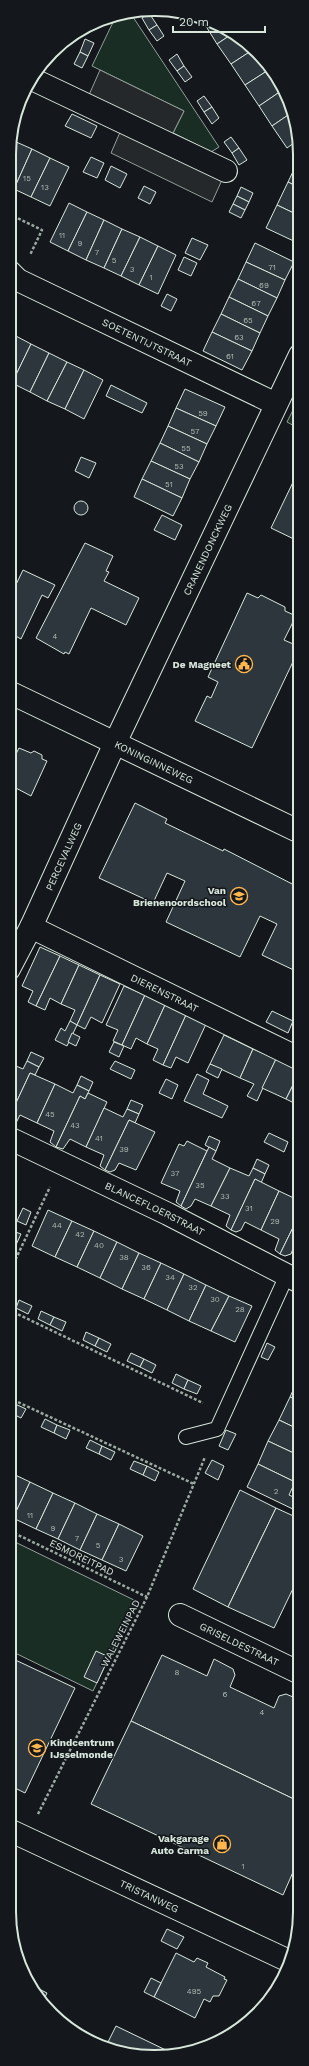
<svg xmlns="http://www.w3.org/2000/svg" width="309" height="2066" font-family="'Work Sans',sans-serif">
  <style>
    .green { fill: #1a2d24; stroke: #939e99 }
    .parking { fill: #24282b; stroke: #939e99 }
    .building { fill: #2c363c; stroke: #d8e6dc }
    .lines { fill: none; stroke-linecap: round; stroke-linejoin: round }
    .service-casing { stroke: #d8e6dc; stroke-width: 16 }
    .minor-casing { stroke: #d8e6dc; stroke-width: 24 }
    .path { stroke: #9da8a2; stroke-width: 2.5; stroke-dasharray: 3 2; stroke-linecap: butt }
    .service { stroke: #14181c; stroke-width: 14 }
    .minor { stroke: #14181c; stroke-width: 22 }
    .labels { text-anchor: middle; stroke-width: 3; stroke-linejoin: round; paint-order: stroke }
    .number-label { font-size: 8px; fill: #adbab4 }
    .street-label { font-size: 10px; fill: #d8e6dc; stroke: #14181c }
    .poi-label { font-size: 10px; font-weight: bold; fill: #d8e6dc; stroke: #14181c; text-anchor: end }
    .rim { fill: none; stroke: #d8e6dc; stroke-width: 2 }
  </style>
  <rect width="100%" height="100%" fill="#14181c"/>
  <g class="green">
    <path d="M 131,14 L 219,147 L 211,152 L 173,133 L 184,111 L 92,66 L 116,16 Z"/>
    <path d="M 300,396 L 300,429 L 287,422 Z"/>
    <path d="M 15,1542 L 136,1601 L 93,1691 L 9,1650 L 9,1555 Z"/>
  </g>
  <path class="parking" d="M 100,70 L 184,111 L 173,133 L 211,152 L 222,180 L 212,202 L 111,153 L 124,123 L 85,104 Z"/>
  <g class="building">
    <path d="M 149,13 L 157,25 L 149,30 L 142,18 Z"/>
    <path d="M 200,18 L 209,20 L 204,23 Z"/>
    <path d="M 209,20 L 210,20 L 232,34 L 217,44 L 204,23 Z"/>
    <path d="M 157,25 L 164,36 L 157,41 L 149,30 Z"/>
    <path d="M 232,34 L 254,49 L 231,64 L 217,44 Z"/>
    <path d="M 85,39 L 94,43 L 88,56 L 80,52 Z"/>
    <path d="M 254,49 L 270,69 L 245,85 L 231,64 Z"/>
    <path d="M 80,52 L 88,56 L 82,68 L 74,64 Z"/>
    <path d="M 177,54 L 184,66 L 177,71 L 169,60 Z"/>
    <path d="M 184,66 L 192,77 L 185,82 L 177,71 Z"/>
    <path d="M 270,69 L 284,89 L 259,106 L 245,85 Z"/>
    <path d="M 284,89 L 291,113 L 272,126 L 259,106 Z"/>
    <path d="M 204,96 L 212,107 L 204,112 L 197,101 Z"/>
    <path d="M 212,107 L 219,118 L 212,124 L 204,112 Z"/>
    <path d="M 291,113 L 298,140 L 287,148 L 272,126 Z"/>
    <path d="M 72,114 L 97,126 L 91,138 L 65,126 Z"/>
    <path d="M 231,137 L 239,148 L 232,153 L 224,142 Z"/>
    <path d="M 11,139 L 14,141 L 9,151 L 9,145 Z"/>
    <path d="M 14,141 L 32,149 L 14,189 L 9,187 L 9,151 Z"/>
    <path d="M 239,148 L 247,160 L 239,165 L 232,153 Z"/>
    <path d="M 32,149 L 50,158 L 31,197 L 14,189 Z"/>
    <path d="M 91,157 L 104,163 L 97,178 L 83,172 Z"/>
    <path d="M 50,158 L 69,167 L 50,206 L 31,197 Z"/>
    <path d="M 299,159 L 300,159 L 300,188 L 288,182 Z"/>
    <path d="M 111,166 L 127,174 L 120,188 L 105,180 Z"/>
    <path d="M 288,182 L 300,188 L 300,216 L 277,205 Z"/>
    <path d="M 144,186 L 156,192 L 150,204 L 138,198 Z"/>
    <path d="M 241,187 L 253,193 L 249,202 L 237,196 Z"/>
    <path d="M 237,196 L 249,202 L 245,210 L 233,204 Z"/>
    <path d="M 69,203 L 87,212 L 68,251 L 50,242 Z"/>
    <path d="M 233,204 L 245,210 L 241,218 L 229,212 Z"/>
    <path d="M 277,205 L 300,216 L 300,244 L 266,228 Z"/>
    <path d="M 87,212 L 104,220 L 86,260 L 68,251 Z"/>
    <path d="M 104,220 L 122,229 L 104,268 L 86,260 Z"/>
    <path d="M 122,229 L 140,237 L 121,276 L 104,268 Z"/>
    <path d="M 140,237 L 158,246 L 139,285 L 121,276 Z"/>
    <path d="M 192,238 L 208,245 L 200,260 L 185,253 Z"/>
    <path d="M 255,243 L 294,262 L 285,280 L 246,262 Z"/>
    <path d="M 158,246 L 176,255 L 158,294 L 139,285 Z"/>
    <path d="M 184,257 L 197,263 L 191,276 L 178,270 Z"/>
    <path d="M 246,262 L 285,280 L 277,298 L 238,279 Z"/>
    <path d="M 238,279 L 277,298 L 268,316 L 229,297 Z"/>
    <path d="M 167,294 L 177,299 L 171,311 L 161,306 Z"/>
    <path d="M 229,297 L 268,316 L 260,333 L 221,314 Z"/>
    <path d="M 221,314 L 260,333 L 252,351 L 212,332 Z"/>
    <path d="M 212,332 L 252,351 L 242,370 L 203,351 Z"/>
    <path d="M 9,333 L 14,335 L 9,345 Z"/>
    <path d="M 14,335 L 31,344 L 12,383 L 9,382 L 9,345 Z"/>
    <path d="M 31,344 L 49,353 L 30,392 L 12,383 Z"/>
    <path d="M 49,353 L 67,362 L 47,401 L 30,392 Z"/>
    <path d="M 67,362 L 84,370 L 65,409 L 47,401 Z"/>
    <path d="M 84,370 L 103,380 L 84,419 L 65,409 Z"/>
    <path d="M 111,385 L 147,403 L 142,413 L 106,396 Z"/>
    <path d="M 185,389 L 225,407 L 216,426 L 176,408 Z"/>
    <path d="M 176,408 L 216,426 L 207,444 L 168,426 Z"/>
    <path d="M 168,426 L 207,444 L 199,462 L 160,443 Z"/>
    <path d="M 160,443 L 199,462 L 190,479 L 151,461 Z"/>
    <path d="M 81,457 L 96,463 L 89,478 L 75,471 Z"/>
    <path d="M 151,461 L 190,479 L 182,498 L 142,479 Z"/>
    <path d="M 295,478 L 300,480 L 300,542 L 271,528 Z"/>
    <path d="M 142,479 L 182,498 L 173,516 L 134,497 Z"/>
    <circle cx="81" cy="508" r="7"/>
    <path d="M 162,515 L 182,525 L 175,540 L 154,530 Z"/>
    <path d="M 85,543 L 113,556 L 106,571 L 109,572 L 104,581 L 139,598 L 126,625 L 91,608 L 69,654 L 65,652 L 64,654 L 36,638 Z"/>
    <path d="M 23,570 L 55,585 L 48,598 L 42,595 L 21,639 L 12,634 L 11,636 L 9,635 L 9,599 Z"/>
    <path d="M 247,593 L 258,598 L 261,595 L 285,607 L 285,611 L 296,616 L 284,640 L 300,647 L 252,748 L 195,721 L 207,696 L 211,698 L 218,682 L 208,677 Z"/>
    <path d="M 19,748 L 31,753 L 34,751 L 42,755 L 42,759 L 47,761 L 31,796 L 14,787 L 9,797 L 9,768 Z"/>
    <path d="M 135,803 L 167,819 L 165,823 L 223,851 L 224,849 L 300,888 L 300,973 L 262,955 L 277,924 L 260,916 L 240,957 L 166,922 L 185,881 L 167,873 L 153,903 L 99,878 Z"/>
    <path d="M 40,947 L 60,956 L 36,1006 L 28,1002 L 33,991 L 22,986 Z"/>
    <path d="M 60,956 L 79,965 L 61,1004 L 50,998 L 45,1010 L 36,1006 Z"/>
    <path d="M 79,965 L 100,975 L 77,1025 L 70,1021 L 75,1010 L 61,1004 Z"/>
    <path d="M 100,975 L 120,984 L 102,1023 L 91,1017 L 85,1029 L 77,1025 Z"/>
    <path d="M 124,986 L 145,995 L 122,1045 L 113,1041 L 118,1030 L 106,1025 Z"/>
    <path d="M 145,995 L 165,1005 L 147,1044 L 136,1038 L 131,1049 L 122,1045 Z"/>
    <path d="M 165,1005 L 186,1015 L 163,1065 L 153,1060 L 158,1049 L 147,1044 Z"/>
    <path d="M 272,1011 L 293,1021 L 288,1033 L 266,1022 Z"/>
    <path d="M 186,1015 L 206,1024 L 188,1063 L 176,1057 L 171,1068 L 163,1065 Z"/>
    <path d="M 70,1021 L 77,1025 L 67,1046 L 55,1040 L 61,1028 L 65,1031 Z"/>
    <path d="M 72,1033 L 80,1037 L 76,1046 L 68,1042 Z"/>
    <path d="M 224,1035 L 253,1049 L 240,1078 L 210,1064 Z"/>
    <path d="M 114,1042 L 124,1046 L 119,1057 L 109,1052 Z"/>
    <path d="M 253,1049 L 276,1059 L 257,1101 L 247,1096 L 254,1084 L 240,1078 Z"/>
    <path d="M 31,1052 L 44,1058 L 39,1067 L 27,1061 Z"/>
    <path d="M 276,1059 L 300,1071 L 286,1099 L 262,1088 Z"/>
    <path d="M 27,1061 L 39,1067 L 35,1075 L 30,1073 L 9,1118 L 9,1063 L 23,1069 Z"/>
    <path d="M 115,1061 L 135,1070 L 131,1079 L 110,1069 Z"/>
    <path d="M 210,1064 L 222,1069 L 218,1078 L 206,1072 Z"/>
    <path d="M 300,1071 L 300,1106 L 286,1099 Z"/>
    <path d="M 30,1073 L 55,1084 L 37,1123 L 20,1115 L 16,1123 L 10,1125 L 9,1118 Z"/>
    <path d="M 197,1074 L 209,1080 L 203,1094 L 228,1106 L 222,1118 L 184,1101 Z"/>
    <path d="M 81,1076 L 93,1082 L 89,1091 L 77,1085 Z"/>
    <path d="M 166,1079 L 178,1085 L 172,1099 L 159,1093 Z"/>
    <path d="M 55,1084 L 73,1093 L 77,1085 L 89,1091 L 85,1099 L 80,1096 L 56,1147 L 50,1142 L 54,1131 L 37,1123 Z"/>
    <path d="M 88,1093 L 107,1102 L 86,1147 L 70,1139 L 63,1149 L 56,1147 L 80,1096 L 85,1099 Z"/>
    <path d="M 131,1100 L 143,1105 L 139,1114 L 127,1109 Z"/>
    <path d="M 104,1108 L 123,1117 L 127,1109 L 139,1114 L 135,1123 L 129,1120 L 105,1170 L 100,1166 L 104,1155 L 86,1147 Z"/>
    <path d="M 129,1120 L 155,1132 L 136,1170 L 119,1163 L 115,1170 L 110,1172 L 105,1170 Z"/>
    <path d="M 269,1133 L 288,1142 L 284,1152 L 264,1142 Z"/>
    <path d="M 209,1136 L 220,1141 L 216,1151 L 205,1145 Z"/>
    <path d="M 187,1141 L 207,1151 L 181,1206 L 176,1202 L 180,1191 L 161,1183 L 179,1144 L 184,1146 Z"/>
    <path d="M 209,1147 L 216,1151 L 212,1159 L 230,1168 L 211,1206 L 195,1199 L 191,1206 L 186,1209 L 181,1206 Z"/>
    <path d="M 257,1159 L 269,1165 L 265,1174 L 253,1168 Z"/>
    <path d="M 230,1168 L 249,1176 L 253,1168 L 265,1174 L 261,1183 L 255,1179 L 231,1230 L 226,1226 L 230,1215 L 211,1206 Z"/>
    <path d="M 255,1179 L 279,1191 L 261,1230 L 245,1222 L 241,1230 L 236,1232 L 231,1230 Z"/>
    <path d="M 279,1191 L 298,1200 L 300,1196 L 300,1213 L 280,1254 L 275,1250 L 279,1239 L 261,1230 Z"/>
    <path d="M 23,1208 L 31,1212 L 26,1225 L 17,1221 Z"/>
    <path d="M 48,1210 L 72,1221 L 55,1257 L 32,1246 Z"/>
    <path d="M 300,1213 L 300,1248 L 294,1246 L 291,1254 L 285,1256 L 280,1254 Z"/>
    <path d="M 72,1221 L 94,1231 L 77,1267 L 55,1257 Z"/>
    <path d="M 13,1231 L 21,1234 L 15,1247 L 9,1244 L 9,1238 Z"/>
    <path d="M 94,1231 L 117,1242 L 100,1278 L 77,1267 Z"/>
    <path d="M 117,1242 L 139,1253 L 122,1289 L 100,1278 Z"/>
    <path d="M 9,1244 L 15,1247 L 9,1259 Z"/>
    <path d="M 139,1253 L 161,1263 L 144,1299 L 122,1289 Z"/>
    <path d="M 161,1263 L 184,1274 L 167,1310 L 144,1299 Z"/>
    <path d="M 184,1274 L 206,1285 L 189,1321 L 167,1310 Z"/>
    <path d="M 206,1285 L 229,1296 L 211,1331 L 189,1321 Z"/>
    <path d="M 229,1296 L 252,1306 L 235,1342 L 211,1331 Z"/>
    <path d="M 19,1300 L 32,1306 L 28,1314 L 16,1308 Z"/>
    <path d="M 41,1311 L 54,1317 L 50,1325 L 38,1319 Z"/>
    <path d="M 54,1317 L 66,1322 L 62,1331 L 50,1325 Z"/>
    <path d="M 86,1332 L 99,1338 L 95,1346 L 83,1340 Z"/>
    <path d="M 99,1338 L 111,1344 L 107,1352 L 95,1346 Z"/>
    <path d="M 267,1343 L 275,1347 L 268,1360 L 261,1357 Z"/>
    <path d="M 131,1353 L 144,1359 L 140,1367 L 127,1361 Z"/>
    <path d="M 144,1359 L 156,1365 L 152,1373 L 140,1367 Z"/>
    <path d="M 176,1374 L 188,1380 L 184,1389 L 172,1383 Z"/>
    <path d="M 300,1375 L 300,1401 L 290,1397 Z"/>
    <path d="M 188,1380 L 201,1386 L 197,1394 L 184,1389 Z"/>
    <path d="M 290,1397 L 300,1401 L 300,1430 L 279,1420 Z"/>
    <path d="M 9,1402 L 13,1403 L 9,1412 Z"/>
    <path d="M 13,1403 L 26,1409 L 21,1418 L 9,1412 Z"/>
    <path d="M 45,1419 L 57,1425 L 54,1433 L 41,1427 Z"/>
    <path d="M 279,1420 L 300,1430 L 300,1456 L 268,1441 Z"/>
    <path d="M 57,1425 L 70,1430 L 66,1439 L 54,1433 Z"/>
    <path d="M 226,1430 L 236,1434 L 228,1450 L 219,1446 Z"/>
    <path d="M 90,1440 L 102,1446 L 99,1454 L 86,1448 Z"/>
    <path d="M 268,1441 L 300,1456 L 300,1472 L 295,1482 L 258,1464 Z"/>
    <path d="M 102,1446 L 115,1452 L 111,1460 L 99,1454 Z"/>
    <path d="M 212,1460 L 224,1466 L 218,1480 L 205,1473 Z"/>
    <path d="M 134,1461 L 147,1466 L 143,1475 L 130,1469 Z"/>
    <path d="M 258,1464 L 295,1482 L 289,1495 L 300,1500 L 299,1512 L 247,1487 Z"/>
    <path d="M 147,1466 L 159,1472 L 155,1481 L 143,1475 Z"/>
    <path d="M 9,1472 L 30,1482 L 13,1518 L 9,1516 Z"/>
    <path d="M 30,1482 L 53,1493 L 36,1529 L 13,1518 Z"/>
    <path d="M 240,1490 L 276,1508 L 228,1607 L 193,1589 Z"/>
    <path d="M 53,1493 L 75,1503 L 58,1539 L 36,1529 Z"/>
    <path d="M 75,1503 L 97,1514 L 80,1550 L 58,1539 Z"/>
    <path d="M 276,1508 L 300,1519 L 300,1574 L 274,1628 L 228,1607 Z"/>
    <path d="M 97,1514 L 119,1524 L 102,1560 L 80,1550 Z"/>
    <path d="M 119,1524 L 143,1536 L 126,1571 L 102,1560 Z"/>
    <path d="M 96,1651 L 109,1657 L 97,1683 L 84,1677 Z"/>
    <path d="M 162,1655 L 207,1676 L 214,1659 L 233,1669 L 235,1675 L 230,1687 L 274,1708 L 279,1696 L 286,1694 L 300,1700 L 300,1802 L 131,1721 Z"/>
    <path d="M 9,1657 L 75,1688 L 25,1793 L 9,1785 Z"/>
    <path d="M 131,1721 L 300,1802 L 300,1856 L 283,1895 L 91,1804 Z"/>
    <path d="M 167,1929 L 184,1937 L 177,1949 L 161,1941 Z"/>
    <path d="M 176,1953 L 194,1962 L 197,1958 L 208,1963 L 206,1967 L 225,1977 L 224,1979 L 227,1980 L 219,1996 L 213,1996 L 210,2002 L 204,1999 L 195,2018 L 154,1997 Z"/>
    <path d="M 151,1978 L 161,1983 L 154,1997 L 144,1992 Z"/>
    <path d="M 33,1986 L 47,1993 L 43,2001 Z"/>
    <path d="M 116,2026 L 172,2053 L 145,2057 L 106,2046 Z"/>
  </g>
  <g class="lines">
    <g class="service-casing">
      <path id="service" d="M 186,1437 L 217,1429 L 287,1275"/>
    </g>
    <g class="minor-casing">
      <g id="minor">
        <path d="M 32,79 L 226,171"/>
        <path id="s1" d="M 9,271 L 18,280 L 276,404"/>
        <path id="s2" d="M 9,692 L 300,832"/>
        <path id="s3" d="M 31,927 L 300,1059"/>
        <path id="s4" d="M 9,969 L 31,927 L 115,743 L 300,355"/>
        <path id="s5" d="M 9,1138 L 168,1214 L 300,1282"/>
        <path id="s6" d="M 180,1615 L 300,1673"/>
        <path id="s7" d="M 9,1830 L 289,1961"/>
      </g>
    </g>
    <g class="path">
      <path d="M 9,214 L 42,230 L 30,255"/>
      <path d="M 9,1273 L 50,1187"/>
      <path d="M 9,1310 L 203,1403"/>
      <path d="M 9,1357 L 15,1347 L 9,1343"/>
      <path d="M 9,1398 L 194,1484"/>
      <path d="M 9,1535 L 16,1534 L 147,1597"/>
      <path d="M 38,1814 L 147,1597 L 205,1457"/>
    </g>
    <use href="#service" class="service"/>
    <use href="#minor" class="minor"/>
  </g>
  <defs>
    <g id="civic-ring" transform="scale(0.9)"><circle r="9.5" fill="#14181c" stroke="#ffb74d" stroke-width="1.5"/><path d="M-.6-6.5H3V-4.5H.6V-3L4-1V1h2V6H-6V1h2V-1L-.6-3ZM-1.2 2.5V6h2.4V2.5Z" fill="#ffb74d"/></g>
    <g id="school-ring" transform="scale(0.9)"><circle r="9.5" fill="#14181c" stroke="#ffb74d" stroke-width="1.5"/><path d="M0-5L7-2L0 1L-7-2ZM-4 1L0 2.5L4 1V4Q0 6-4 4Z" fill="#ffb74d"/></g>
    <g id="shop-ring" transform="scale(0.9)"><circle r="9.5" fill="#14181c" stroke="#ffb74d" stroke-width="1.5"/><path d="M-5-2.5h2.3a2.7 3.5 0 0 1 5.4 0H5L5.5 6h-11ZM-1.5-2.5h3a1.5 2.3 0 0 0-3 0Z" fill="#ffb74d"/></g>
  </defs>
  <g fill-rule="evenodd">
    <use href="#civic-ring" x="244" y="664"/>
    <use href="#school-ring" x="239" y="896"/>
    <use href="#school-ring" x="37" y="1748"/>
    <use href="#shop-ring" x="222" y="1844"/>
  </g>
  <g class="labels">
    <g class="number-label">
      <text x="27" y="181">15</text>
      <text x="45" y="190">13</text>
      <text x="62" y="238">11</text>
      <text x="80" y="246">9</text>
      <text x="97" y="255">7</text>
      <text x="114" y="263">5</text>
      <text x="272" y="270">71</text>
      <text x="132" y="272">3</text>
      <text x="151" y="280">1</text>
      <text x="264" y="288">69</text>
      <text x="256" y="306">67</text>
      <text x="248" y="323">65</text>
      <text x="239" y="340">63</text>
      <text x="230" y="359">61</text>
      <text x="203" y="416">59</text>
      <text x="195" y="434">57</text>
      <text x="186" y="451">55</text>
      <text x="179" y="469">53</text>
      <text x="169" y="487">51</text>
      <text x="55" y="639">4</text>
      <text x="50" y="1117">45</text>
      <text x="75" y="1128">43</text>
      <text x="99" y="1141">41</text>
      <text x="124" y="1152">39</text>
      <text x="175" y="1176">37</text>
      <text x="200" y="1188">35</text>
      <text x="225" y="1199">33</text>
      <text x="249" y="1211">31</text>
      <text x="275" y="1224">29</text>
      <text x="57" y="1228">44</text>
      <text x="80" y="1237">42</text>
      <text x="99" y="1248">40</text>
      <text x="124" y="1260">38</text>
      <text x="146" y="1270">36</text>
      <text x="170" y="1280">34</text>
      <text x="193" y="1290">32</text>
      <text x="215" y="1302">30</text>
      <text x="240" y="1312">28</text>
      <text x="276" y="1494">2</text>
      <text x="30" y="1518">11</text>
      <text x="53" y="1531">9</text>
      <text x="77" y="1541">7</text>
      <text x="98" y="1548">5</text>
      <text x="121" y="1562">3</text>
      <text x="177" y="1675">8</text>
      <text x="225" y="1697">6</text>
      <text x="262" y="1715">4</text>
      <text x="243" y="1869">1</text>
      <text x="194" y="1994">495</text>
    </g>
    <g class="street-label">
      <text dy="4" stroke="none"><textPath href="#s1" startOffset="156">SOETENTIJTSTRAAT</textPath></text>
      <text dy="4" stroke="none"><textPath href="#s4" startOffset="464">CRANENDONCKWEG</textPath></text>
      <text dy="4" stroke="none"><textPath href="#s2" startOffset="161">KONINGINNEWEG</textPath></text>
      <text dy="4" stroke="none"><textPath href="#s4" startOffset="125">PERCEVALWEG</textPath></text>
      <text dy="4" stroke="none"><textPath href="#s3" startOffset="149">DIERENSTRAAT</textPath></text>
      <text dy="4" stroke="none"><textPath href="#s5" startOffset="162">BLANCEFLOERSTRAAT</textPath></text>
      <text transform="translate(82 1557) rotate(26)" y="4">ESMOREITPAD</text>
      <text transform="translate(120 1633) rotate(-63)" y="4">WALEWEINPAD</text>
      <text dy="4" stroke="none"><textPath href="#s6" startOffset="66">GRISELDESTRAAT</textPath></text>
      <text dy="4" stroke="none"><textPath href="#s7" startOffset="155">TRISTANWEG</textPath></text>
    </g>
    <g class="poi-label">
      <text x="231" y="668">De Magneet</text>
      <text x="226" y="894">Van<tspan x="226" dy="12">Brienenoordschool</tspan></text>
      <text x="50" y="1746" text-anchor="start">Kindcentrum<tspan x="50" dy="12">IJsselmonde</tspan></text>
      <text x="209" y="1842">Vakgarage<tspan x="209" dy="12">Auto Carma</tspan></text>
    </g>
  </g>
  <path d="M0 0H309V2066H0ZM154 16H155A138 138 0 0 1 293 154V1912A138 138 0 0 1 155 2050H154A138 138 0 0 1 16 1912V154A138 138 0 0 1 154 16Z" fill="#14181c" fill-rule="evenodd"/>
  <path class="rim" d="M154 16H155A138 138 0 0 1 293 154V1912A138 138 0 0 1 155 2050H154A138 138 0 0 1 16 1912V154A138 138 0 0 1 154 16Z"/>
  <path d="M173 26v6h92v-6" fill="none" stroke="#d8e6dc" stroke-width="2"/>
  <text x="179" y="26" font-size="12" fill="#d8e6dc" stroke="#14181c" stroke-width="3" paint-order="stroke">20 m</text>
</svg>
